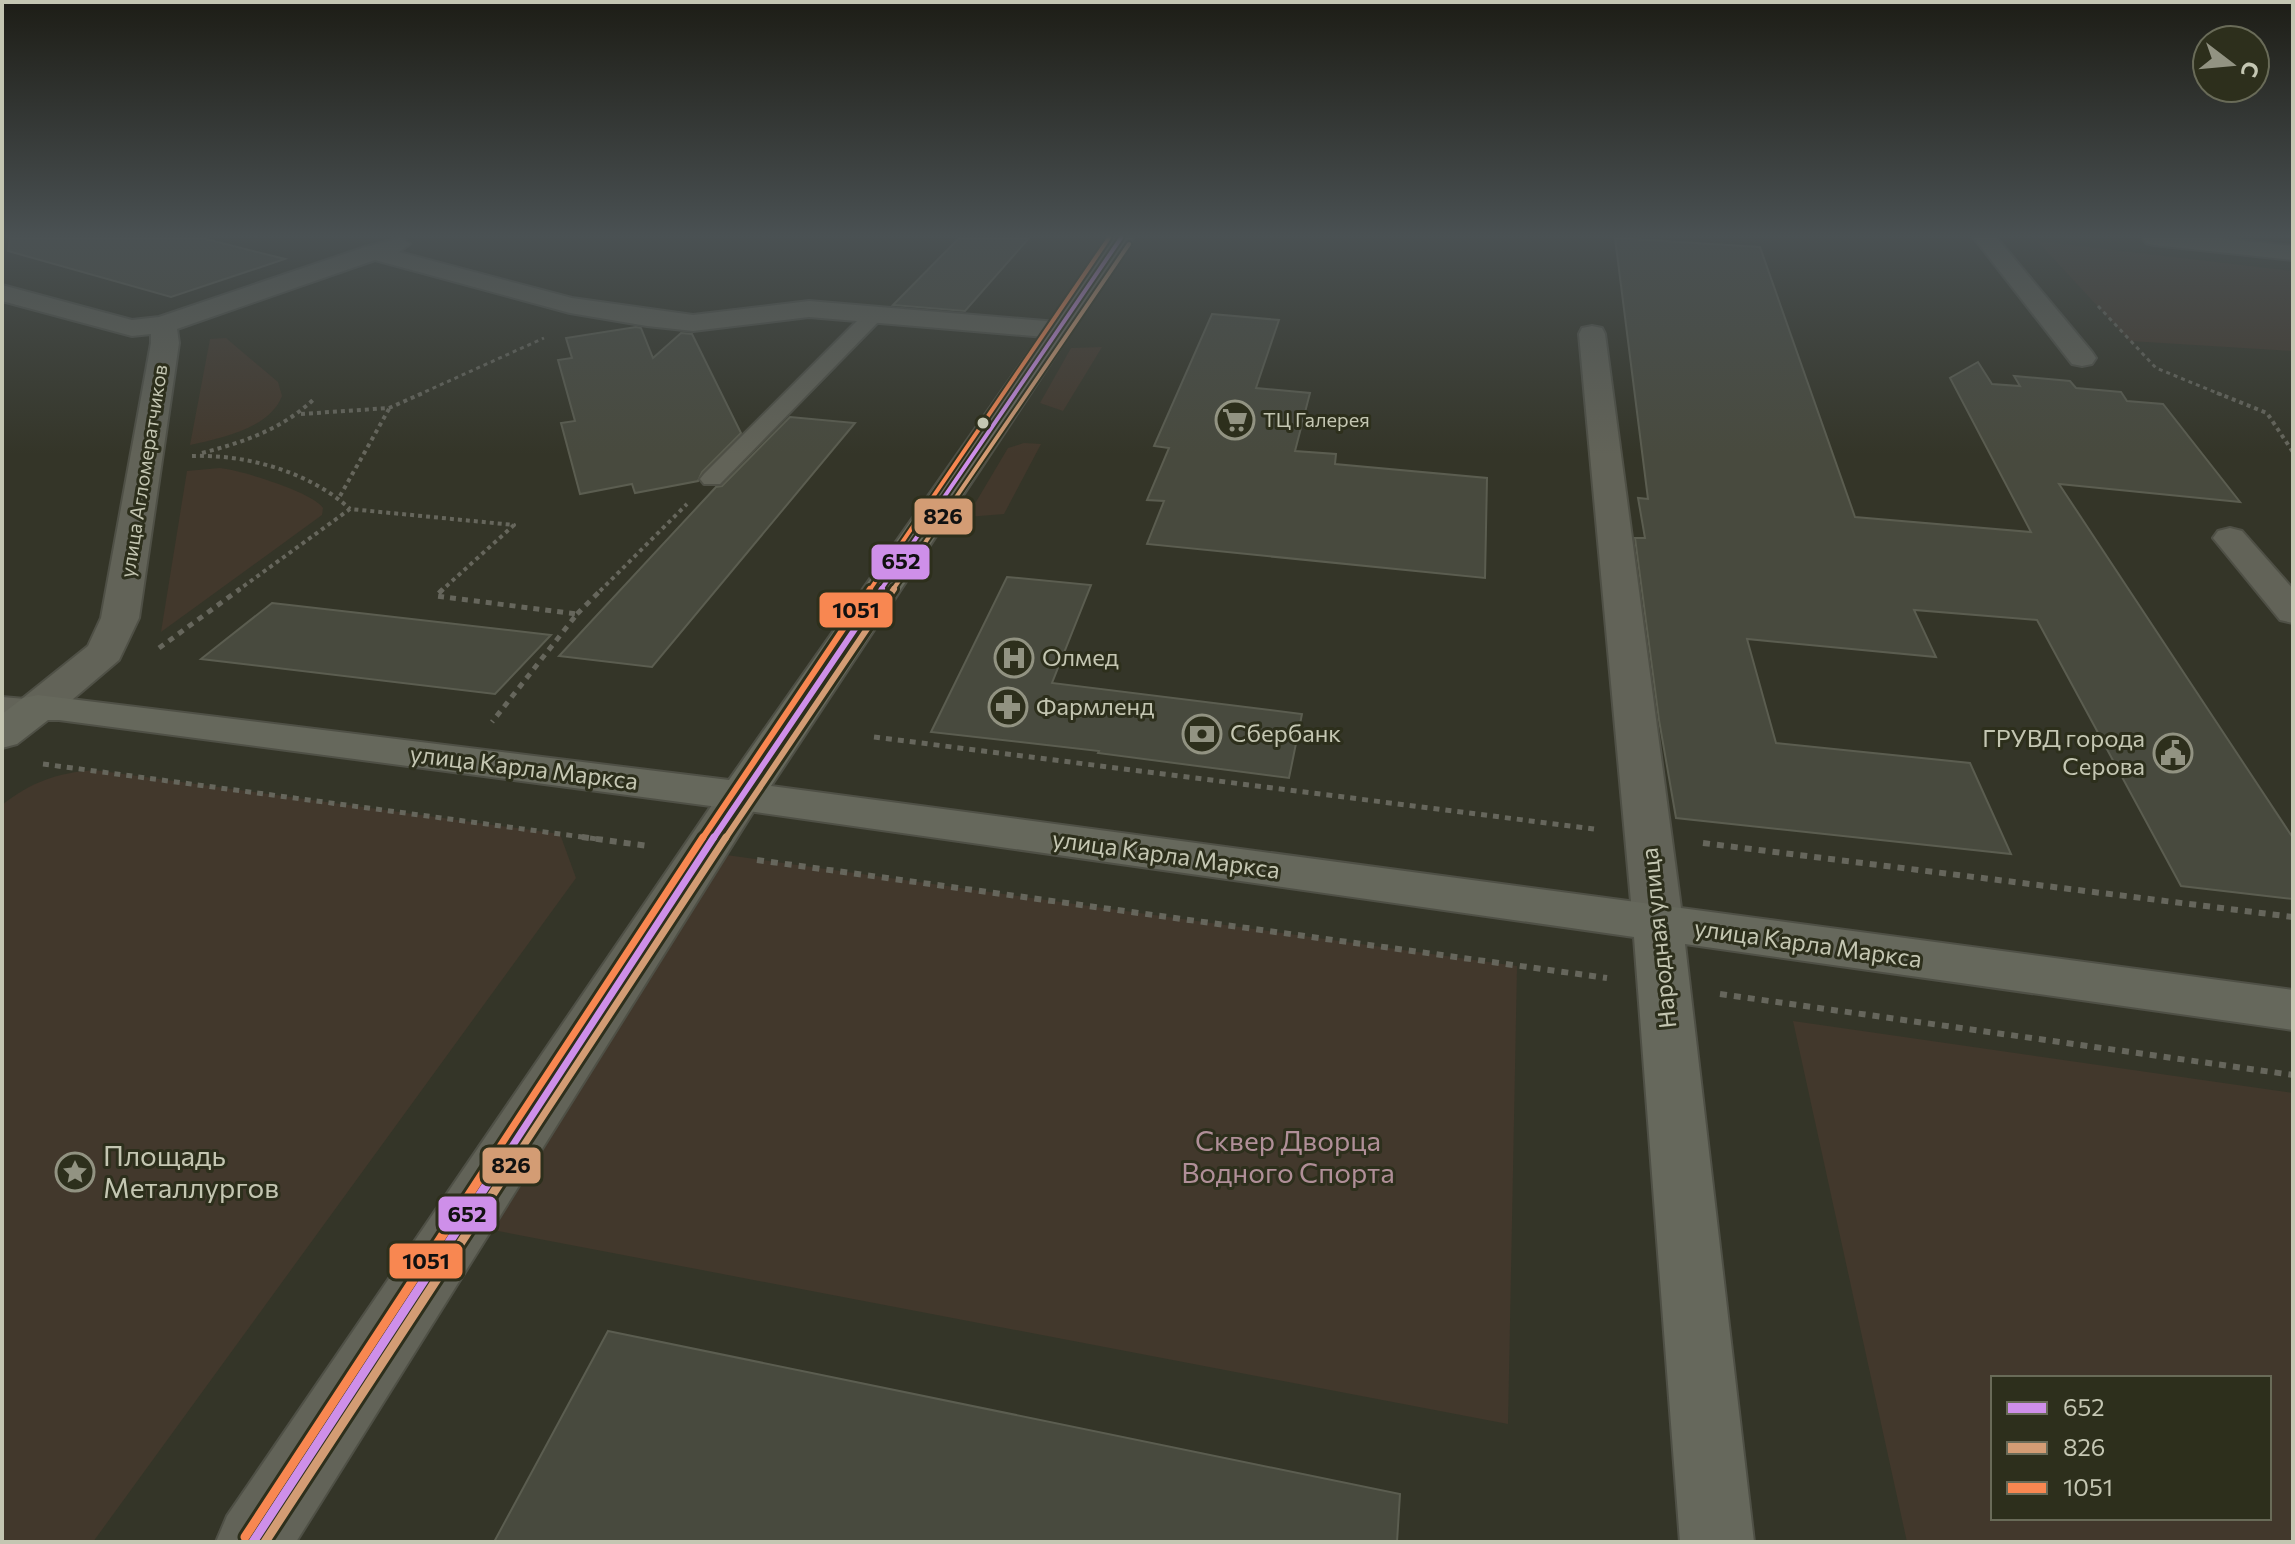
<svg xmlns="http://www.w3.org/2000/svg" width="2295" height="1544" font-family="Commissioner,sans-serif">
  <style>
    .green { fill: #42382c; fill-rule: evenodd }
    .building { fill: #484a3e; stroke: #5b5d50; stroke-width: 2 }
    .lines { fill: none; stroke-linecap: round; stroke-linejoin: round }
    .lane-casing { stroke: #4f5046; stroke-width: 4 }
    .street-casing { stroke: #4f5046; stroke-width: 4 }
    .secondary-casing { stroke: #4f5046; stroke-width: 4 }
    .path-far3 { stroke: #66665c; stroke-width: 3; stroke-dasharray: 4 4; stroke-linecap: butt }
    .path-far2 { stroke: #66665c; stroke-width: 4; stroke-dasharray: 4 4; stroke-linecap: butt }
    .path-far1 { stroke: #66665c; stroke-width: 5; stroke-dasharray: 6 6; stroke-linecap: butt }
    .path { stroke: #66665c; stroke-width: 6; stroke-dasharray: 7 7; stroke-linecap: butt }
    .lane { fill: #626358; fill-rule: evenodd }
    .street { fill: #626358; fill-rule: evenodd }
    .secondary { fill: #66685c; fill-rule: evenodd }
    .bus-1-far3-casing { stroke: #2d2f1c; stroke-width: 8 }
    .bus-1-far2-casing { stroke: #2d2f1c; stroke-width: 12 }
    .bus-1-far1-casing { stroke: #2d2f1c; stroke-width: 13 }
    .bus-1-casing { stroke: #2d2f1c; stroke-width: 15 }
    .bus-2-far3-casing { stroke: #2d2f1c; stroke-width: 8 }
    .bus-2-far2-casing { stroke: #2d2f1c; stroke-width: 12 }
    .bus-2-far1-casing { stroke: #2d2f1c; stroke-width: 13 }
    .bus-2-casing { stroke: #2d2f1c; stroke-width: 15 }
    .bus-3-far3-casing { stroke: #2d2f1c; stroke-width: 8 }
    .bus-3-far2-casing { stroke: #2d2f1c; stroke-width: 12 }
    .bus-3-far1-casing { stroke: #2d2f1c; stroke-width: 13 }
    .bus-3-casing { stroke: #2d2f1c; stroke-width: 15 }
    .bus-1-far3 { stroke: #ce8fe9; stroke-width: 4 }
    .bus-1-far2 { stroke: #ce8fe9; stroke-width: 6 }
    .bus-1-far1 { stroke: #ce8fe9; stroke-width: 7 }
    .bus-1 { stroke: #ce8fe9; stroke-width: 9 }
    .bus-2-far3 { stroke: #d39c74; stroke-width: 4 }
    .bus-2-far2 { stroke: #d39c74; stroke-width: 6 }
    .bus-2-far1 { stroke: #d39c74; stroke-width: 7 }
    .bus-2 { stroke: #d39c74; stroke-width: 9 }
    .bus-3-far3 { stroke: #f88751; stroke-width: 4 }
    .bus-3-far2 { stroke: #f88751; stroke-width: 6 }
    .bus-3-far1 { stroke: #f88751; stroke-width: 7 }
    .bus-3 { stroke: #f88751; stroke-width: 9 }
    .bus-dot { fill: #c4c6b2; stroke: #2d2f1c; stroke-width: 3 }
    .labels { text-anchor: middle; stroke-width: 6; stroke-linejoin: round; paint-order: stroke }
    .far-poi-label { font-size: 20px; fill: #c4c6b2; stroke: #2d2f1c; text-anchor: start }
    .far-street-label { font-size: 20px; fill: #c4c6b2; stroke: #2d2f1c }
    .poi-label { font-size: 24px; fill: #c4c6b2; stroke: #2d2f1c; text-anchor: start }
    .street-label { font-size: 24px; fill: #c4c6b2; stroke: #2d2f1c }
    .near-park-label { font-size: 28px; fill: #b08f98; stroke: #2d2f1c }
    .near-poi-label { font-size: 28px; fill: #c4c6b2; stroke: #2d2f1c; text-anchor: start }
    .line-badge { stroke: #2d2f1c; stroke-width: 3 }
    .pale-badge-label { font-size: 22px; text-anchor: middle; font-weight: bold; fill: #111 }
  </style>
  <rect width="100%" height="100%" fill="#343528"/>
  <g class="green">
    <path d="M 2037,241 L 2293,271 L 2293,351 L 2130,341 Z"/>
    <path d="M 226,338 L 278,382 L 282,396 C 270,428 222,438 190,445 L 210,339 Z"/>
    <path d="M 1102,347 L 1063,411 L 1040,403 L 1071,348 Z"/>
    <path d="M 1024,443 L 1041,444 L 1004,514 L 967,517 L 1008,448 Z"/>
    <path d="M 220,468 C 240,470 313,492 323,508 L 322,515 L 161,632 L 187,471 Z"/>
    <path d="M 94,770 L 560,834 L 576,878 L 93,1542 L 2,1542 L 2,805 C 31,782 57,773 94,770 Z"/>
    <path d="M 705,852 L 1517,966 L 1508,1424 L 461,1224 Z"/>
    <path d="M 1793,1021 L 2293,1093 L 2293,1542 L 1907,1542 ZM 2269,1378 L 2269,1518 L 1993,1518 L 1993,1378 Z"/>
  </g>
  <g class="building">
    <path d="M 10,238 L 202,238 L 285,259 L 171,297 L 8,251 Z"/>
    <path d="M 959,238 L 1029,238 L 965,311 L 893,305 Z"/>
    <path d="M 1615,238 L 1760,247 L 1855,517 L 2031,532 L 1950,378 L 1978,362 L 1992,384 L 2020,386 L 2014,376 L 2070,381 L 2076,388 L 2121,392 L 2127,401 L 2163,404 L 2240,502 L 2059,484 L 2293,838 L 2293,899 L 2181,886 L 2037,620 L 1914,610 L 1936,657 L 1747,639 L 1776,743 L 1970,763 L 2011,854 L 1676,818 L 1659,720 L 1635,538 L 1645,538 L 1638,498 L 1648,499 Z"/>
    <path d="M 1212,314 L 1279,320 L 1256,388 L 1310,393 L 1295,451 L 1336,454 L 1335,464 L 1487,478 L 1485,578 L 1147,544 L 1164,501 L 1147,500 L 1169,448 L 1154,446 Z"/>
    <path d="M 636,327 L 641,328 L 653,358 L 681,333 L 692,334 L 741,433 L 702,472 L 698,481 L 635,493 L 632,484 L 580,494 L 561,423 L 575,421 L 558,360 L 572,358 L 566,338 Z"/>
    <path d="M 790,417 L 855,423 L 652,667 L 559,656 L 716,487 L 722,486 Z"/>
    <path d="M 1007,577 L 1091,585 L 1052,683 L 1302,714 L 1289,778 L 1098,753 L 1099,751 L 931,732 Z"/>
    <path d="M 272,603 L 551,635 L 495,694 L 201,659 Z"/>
    <path d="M 608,1331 L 1400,1494 L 1397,1542 L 494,1542 Z"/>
  </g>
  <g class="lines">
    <g class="lane-casing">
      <g id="lane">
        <path d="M 874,309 L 884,315 L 881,319 L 720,484 L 704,484 L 700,479 L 704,474 L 867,311 Z"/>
        <path d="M 2,697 L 49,701 L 53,707 L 49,713 L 2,715 Z"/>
      </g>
    </g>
    <g class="street-casing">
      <g id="street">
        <path d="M 401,238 L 410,244 L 399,252 L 572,298 L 693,315 L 809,301 L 1057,322 L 1066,324 L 1070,330 L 1066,336 L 1057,338 L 809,317 L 693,331 L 647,326 L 570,313 L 375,260 L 177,329 L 179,343 L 139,618 L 119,660 L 53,716 L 38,719 L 23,716 L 17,707 L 23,698 L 88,646 L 101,618 L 151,343 L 151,334 L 132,336 L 2,301 L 2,285 L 132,320 L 159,317 L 365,247 Z"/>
        <path d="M 1974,238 L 1997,238 L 2092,352 L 2096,358 L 2092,364 L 2082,366 L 2072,364 Z"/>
        <path d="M 1592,326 L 1602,328 L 1605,334 L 1683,923 L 1676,936 L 1658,941 L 1640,936 L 1633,923 L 1579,334 L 1582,328 Z"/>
        <path d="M 2230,528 L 2242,531 L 2293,589 L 2293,623 L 2280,620 L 2213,538 L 2218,531 Z"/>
        <path d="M 741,782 L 757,786 L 763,796 L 296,1542 L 216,1542 L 227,1516 L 725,786 Z"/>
      </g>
    </g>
    <g class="secondary-casing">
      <g id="secondary">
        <path d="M 1109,238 L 1133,238 L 771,786 L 2293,990 L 2293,1030 L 1685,944 L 1754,1542 L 1680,1542 L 1634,937 L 741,810 L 59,720 L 48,720 L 17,744 L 2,748 L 2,714 L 23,698 L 38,695 L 729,780 Z"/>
        <path d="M 2143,238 L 2217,238 L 2293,246 L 2293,260 L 2154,245 L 2146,243 Z"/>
      </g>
    </g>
    <g class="path-far3">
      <path d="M 2098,306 L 2156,368 L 2222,395"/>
      <path d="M 418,395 L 544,338"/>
    </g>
    <g class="path-far2">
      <path d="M 2217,393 L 2267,413 L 2293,452"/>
      <path d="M 301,414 L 389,408 L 423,393"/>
      <path d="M 202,453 C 244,442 283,429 315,398"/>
      <path d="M 192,456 C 246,454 310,472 350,509"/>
      <path d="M 340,496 L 389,409"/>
      <path d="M 237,591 L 350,509 L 514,525 L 441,591"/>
      <path d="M 600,591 L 687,504"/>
    </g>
    <g class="path-far1">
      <path d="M 443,589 L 436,596 L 577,614 L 492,722"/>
      <path d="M 577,614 L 602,589"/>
      <path d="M 159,648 L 240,589"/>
      <path d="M 874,737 L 1594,829"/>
      <path d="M 43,764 L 597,839"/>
    </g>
    <g class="path">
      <path d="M 582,837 L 648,846"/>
      <path d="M 1703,843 L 2293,917"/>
      <path d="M 757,860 L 1607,978"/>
      <path d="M 1720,994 L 2293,1075"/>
    </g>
    <use href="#lane" class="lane"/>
    <use href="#street" class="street"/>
    <use href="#secondary" class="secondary"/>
    <g class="bus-1-far3-casing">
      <path id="bus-1-far3" d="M 880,591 L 1121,238"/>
    </g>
    <g class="bus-1-far2-casing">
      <path id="bus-1-far2" d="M 713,839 L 882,589"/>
    </g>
    <g class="bus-1-far1-casing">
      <path id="bus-1-far1" d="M 509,1151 L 714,837"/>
    </g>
    <g class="bus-1-casing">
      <path id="bus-1" d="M 253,1542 L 510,1149"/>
    </g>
    <g class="bus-2-far3-casing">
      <path id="bus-2-far3" d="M 892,591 L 1129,244"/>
    </g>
    <g class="bus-2-far2-casing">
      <path id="bus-2-far2" d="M 725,839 L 894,589"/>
    </g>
    <g class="bus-2-far1-casing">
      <path id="bus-2-far1" d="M 520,1151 L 726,837"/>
    </g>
    <g class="bus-2-casing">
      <path id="bus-2" d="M 265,1542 L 522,1149"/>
    </g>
    <g class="bus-3-far3-casing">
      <path id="bus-3-far3" d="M 869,591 L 1109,238"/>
    </g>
    <g class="bus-3-far2-casing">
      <path id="bus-3-far2" d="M 702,839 L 870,589"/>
    </g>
    <g class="bus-3-far1-casing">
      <path id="bus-3-far1" d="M 497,1151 L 703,837"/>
    </g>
    <g class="bus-3-casing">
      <path id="bus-3" d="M 245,1537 L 499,1149"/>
    </g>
    <use href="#bus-1-far3" class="bus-1-far3"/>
    <use href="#bus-1-far2" class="bus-1-far2"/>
    <use href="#bus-1-far1" class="bus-1-far1"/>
    <use href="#bus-1" class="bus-1"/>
    <use href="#bus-2-far3" class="bus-2-far3"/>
    <use href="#bus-2-far2" class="bus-2-far2"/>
    <use href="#bus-2-far1" class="bus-2-far1"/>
    <use href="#bus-2" class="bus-2"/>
    <use href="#bus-3-far3" class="bus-3-far3"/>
    <use href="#bus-3-far2" class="bus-3-far2"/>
    <use href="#bus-3-far1" class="bus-3-far1"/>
    <use href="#bus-3" class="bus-3"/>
  </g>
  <linearGradient id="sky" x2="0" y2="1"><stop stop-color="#1d1d16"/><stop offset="0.52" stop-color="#4a5153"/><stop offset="1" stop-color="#4a5153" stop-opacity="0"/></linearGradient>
  <rect width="2295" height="454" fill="url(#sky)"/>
  <defs>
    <g id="supermarket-ring" transform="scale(2)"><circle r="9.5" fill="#2d2f1c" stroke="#929382" stroke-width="1.5"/><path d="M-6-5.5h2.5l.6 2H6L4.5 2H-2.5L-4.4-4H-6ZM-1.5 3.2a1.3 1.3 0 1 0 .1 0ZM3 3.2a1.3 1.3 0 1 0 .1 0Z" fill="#929382"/></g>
    <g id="hospital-ring" transform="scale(2)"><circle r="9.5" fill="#2d2f1c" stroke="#929382" stroke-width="1.5"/><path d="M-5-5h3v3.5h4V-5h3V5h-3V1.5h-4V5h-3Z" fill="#929382"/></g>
    <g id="pharmacy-ring" transform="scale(2)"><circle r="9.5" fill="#2d2f1c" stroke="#929382" stroke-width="1.5"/><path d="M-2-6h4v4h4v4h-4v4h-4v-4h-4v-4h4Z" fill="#929382"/></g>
    <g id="bank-ring" transform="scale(2)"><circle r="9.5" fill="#2d2f1c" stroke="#929382" stroke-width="1.5"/><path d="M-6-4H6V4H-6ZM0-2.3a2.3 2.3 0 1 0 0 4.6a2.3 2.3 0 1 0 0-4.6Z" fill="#929382"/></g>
    <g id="civic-ring" transform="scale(2)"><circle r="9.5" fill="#2d2f1c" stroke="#929382" stroke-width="1.5"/><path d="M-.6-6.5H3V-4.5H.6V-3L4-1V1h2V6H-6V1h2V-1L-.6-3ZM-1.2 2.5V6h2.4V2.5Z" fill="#929382"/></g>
    <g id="sight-ring" transform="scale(2)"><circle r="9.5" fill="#2d2f1c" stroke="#929382" stroke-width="1.5"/><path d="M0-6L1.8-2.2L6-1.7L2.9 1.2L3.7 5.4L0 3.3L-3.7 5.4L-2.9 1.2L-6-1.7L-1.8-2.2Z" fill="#929382"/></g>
  </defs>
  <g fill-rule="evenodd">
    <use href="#supermarket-ring" x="1235" y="420"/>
    <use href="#hospital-ring" x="1014" y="658"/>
    <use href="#pharmacy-ring" x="1008" y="707"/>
    <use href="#bank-ring" x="1202" y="734"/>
    <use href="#civic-ring" x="2173" y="753"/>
    <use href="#sight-ring" x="75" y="1172"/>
  </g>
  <circle class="bus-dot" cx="983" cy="423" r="7"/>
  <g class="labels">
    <g class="far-poi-label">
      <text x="1263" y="427">ТЦ Галерея</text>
    </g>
    <g class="far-street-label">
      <text transform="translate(144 471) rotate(-81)" y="7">улица Агломератчиков</text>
    </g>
    <g class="poi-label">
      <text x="1042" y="666">Олмед</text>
      <text x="1036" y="715">Фармленд</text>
      <text x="1230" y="742">Сбербанк</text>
      <text x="2145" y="747" text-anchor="end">ГРУВД города<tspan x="2145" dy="28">Серова</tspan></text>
    </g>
    <g class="street-label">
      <text transform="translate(524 768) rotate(7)" y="8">улица Карла Маркса</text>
      <text transform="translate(1166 855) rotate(8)" y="8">улица Карла Маркса</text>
      <text transform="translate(1659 938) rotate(-96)" y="8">Народная улица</text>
      <text transform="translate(1808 944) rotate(8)" y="8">улица Карла Маркса</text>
    </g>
    <g class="near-park-label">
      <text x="1288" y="1151">Сквер Дворца<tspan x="1288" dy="32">Водного Спорта</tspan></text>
    </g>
    <g class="near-poi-label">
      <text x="103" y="1166">Площадь<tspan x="103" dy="32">Металлургов</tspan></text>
    </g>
  </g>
  <g class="line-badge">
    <rect x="913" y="497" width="61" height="39" rx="8" fill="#d39c74"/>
    <rect x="870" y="543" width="61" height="38" rx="8" fill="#ce8fe9"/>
    <rect x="818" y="591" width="76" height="38" rx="8" fill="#f88751"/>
    <rect x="481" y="1146" width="61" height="39" rx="8" fill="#d39c74"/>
    <rect x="437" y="1195" width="61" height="38" rx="8" fill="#ce8fe9"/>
    <rect x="388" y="1242" width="76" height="38" rx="8" fill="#f88751"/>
  </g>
  <g class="pale-badge-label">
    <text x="943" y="524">826</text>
    <text x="901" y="569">652</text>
    <text x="856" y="618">1051</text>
    <text x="511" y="1173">826</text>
    <text x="467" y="1222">652</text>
    <text x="426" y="1269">1051</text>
  </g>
  <rect width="2295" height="1544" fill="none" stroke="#c4c6b2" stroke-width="8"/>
  <rect x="1991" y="1376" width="280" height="144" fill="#2d2f1c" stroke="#696b58" stroke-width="2"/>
  <rect x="2007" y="1402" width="40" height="12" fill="#ce8fe9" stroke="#696b58" stroke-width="2"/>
  <text x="2063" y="1416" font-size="24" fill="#c4c6b2">652</text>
  <rect x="2007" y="1442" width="40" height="12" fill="#d39c74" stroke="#696b58" stroke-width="2"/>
  <text x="2063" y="1456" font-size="24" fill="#c4c6b2">826</text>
  <rect x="2007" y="1482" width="40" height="12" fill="#f88751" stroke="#696b58" stroke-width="2"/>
  <text x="2063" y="1496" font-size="24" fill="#c4c6b2">1051</text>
  <g transform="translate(2231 64) rotate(106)"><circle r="38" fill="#2d2f1c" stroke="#696b58" stroke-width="2"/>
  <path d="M0-6L14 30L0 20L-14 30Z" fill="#929382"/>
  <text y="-12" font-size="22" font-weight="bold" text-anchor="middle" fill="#c4c6b2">С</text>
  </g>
</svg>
